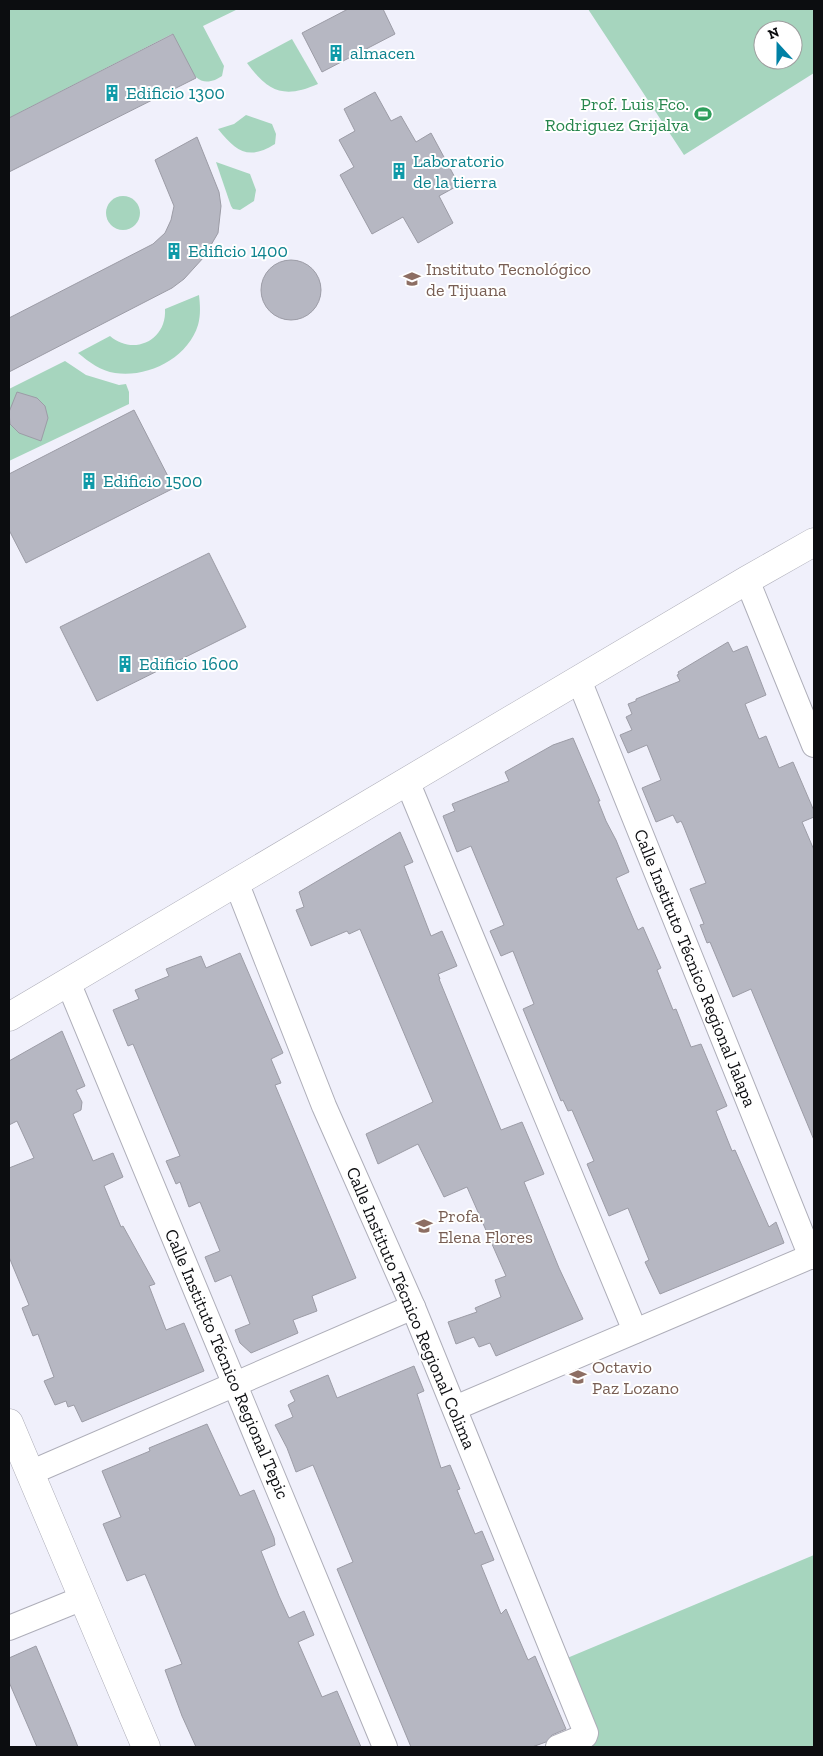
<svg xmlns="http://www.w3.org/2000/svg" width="823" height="1756" font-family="'Zilla Slab',serif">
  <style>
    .green { fill: #a6d5be; fill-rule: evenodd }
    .building { fill: #b6b7c2; stroke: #9c9ca6 }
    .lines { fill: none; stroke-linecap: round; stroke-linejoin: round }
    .street-casing { stroke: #aeaeb9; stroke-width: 26 }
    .secondary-casing { stroke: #aeaeb9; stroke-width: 29 }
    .street { stroke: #fff; stroke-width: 24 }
    .secondary { stroke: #fff; stroke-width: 28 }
    .labels { text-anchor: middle; stroke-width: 4; stroke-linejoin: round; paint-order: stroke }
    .culture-label { font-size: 18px; fill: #0d838f; stroke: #fff; text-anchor: start }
    .leisure-label { font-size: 18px; fill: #27864d; stroke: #fff; text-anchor: end }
    .education-label { font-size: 18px; fill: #785e54; stroke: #fff; text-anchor: start }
    .street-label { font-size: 18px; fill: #0c0d10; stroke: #fff }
  </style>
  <rect width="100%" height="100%" fill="#f0f0fb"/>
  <g class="green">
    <path d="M 9,9 L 238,9 L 203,26 L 224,66 L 222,76 C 215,81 204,85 196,77 C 190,71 179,44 172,34 L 9,118 Z"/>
    <path d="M 588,9 L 814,9 L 814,73 L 684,155 ZM 763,30 L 793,30 L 793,60 L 763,60 Z"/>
    <path d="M 292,39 L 318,84 C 284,99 268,92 247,63 Z"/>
    <path d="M 246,115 L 272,124 L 276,134 L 275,144 C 248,161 236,151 218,129 L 234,124 Z"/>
    <path d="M 216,162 L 250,174 L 256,190 L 254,201 L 240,210 L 233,209 L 231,206 Z"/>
    <circle cx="123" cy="213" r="17"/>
    <path d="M 199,295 C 200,304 201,315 198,325 C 188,358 148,378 115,373 C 101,371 89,362 78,353 L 110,336 C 133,356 167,341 165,309 Z"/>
    <path d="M 65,361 L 86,375 L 119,385 L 126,384 L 129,392 L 129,404 L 9,461 L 9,389 Z"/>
    <path d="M 814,1555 L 814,1747 L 570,1747 L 591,1738 L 560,1661 Z"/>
  </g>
  <g class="building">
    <path d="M 348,9 L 383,9 L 395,34 L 322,72 L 302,33 Z"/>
    <path d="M 173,34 L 196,78 L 9,172 L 9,118 Z"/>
    <path d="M 375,92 L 391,121 L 401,116 L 416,142 L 431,133 L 459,185 L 439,196 L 453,223 L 418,243 L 403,217 L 372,234 L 340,175 L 354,167 L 339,140 L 355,131 L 344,109 Z"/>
    <path d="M 197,137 L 219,192 L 221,206 L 218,233 L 204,257 L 184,279 L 172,288 L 9,372 L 9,318 L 153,244 L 165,233 L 171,220 L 174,206 L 155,160 Z"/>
    <circle cx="291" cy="290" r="30"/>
    <path d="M 17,392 L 37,398 L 45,406 L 48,418 L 41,441 L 19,433 L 10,424 L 9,412 Z"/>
    <path d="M 134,410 L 174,488 L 26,563 L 9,530 L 9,474 Z"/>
    <path d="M 209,553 L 246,627 L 97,701 L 60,627 Z"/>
    <path d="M 728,642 L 733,652 L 747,646 L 766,695 L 745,704 L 759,739 L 766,736 L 779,768 L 793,762 L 814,811 L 814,817 L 802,822 L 814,850 L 814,1140 L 751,989 L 733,997 L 710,942 L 707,943 L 700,925 L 704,924 L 690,889 L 706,883 L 683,825 L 681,821 L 677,823 L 673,815 L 656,822 L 642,788 L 661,780 L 647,745 L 628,753 L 620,735 L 632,730 L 626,717 L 632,714 L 628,704 L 636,701 L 636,699 L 680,681 L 677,675 L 679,674 L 678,672 Z"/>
    <path d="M 573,738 L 600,801 L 598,801 L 606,821 L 616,840 L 629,872 L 616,878 L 638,930 L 643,927 L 661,968 L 657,970 L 673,1010 L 676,1009 L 691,1047 L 701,1044 L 727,1106 L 716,1111 L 732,1151 L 735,1150 L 769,1227 L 776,1222 L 784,1243 L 660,1294 L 645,1262 L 649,1260 L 628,1208 L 609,1216 L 587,1164 L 594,1161 L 572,1110 L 568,1111 L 563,1100 L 561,1101 L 523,1009 L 534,1004 L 513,951 L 501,956 L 490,931 L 504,925 L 481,870 L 471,846 L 457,852 L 443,816 L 455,811 L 452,804 L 509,781 L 505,772 L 553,745 Z"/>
    <path d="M 400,832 L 413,862 L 404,866 L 431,936 L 442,931 L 457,966 L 438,974 L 440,979 L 439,979 L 501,1130 L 522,1122 L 544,1174 L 524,1182 L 559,1268 L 583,1319 L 496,1356 L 490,1343 L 479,1347 L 474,1337 L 456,1344 L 448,1322 L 477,1312 L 475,1308 L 501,1297 L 495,1280 L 506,1276 L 467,1187 L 444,1197 L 418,1144 L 378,1164 L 366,1134 L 433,1102 L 360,929 L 349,934 L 347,931 L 311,946 L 296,910 L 304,907 L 299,892 Z"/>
    <path d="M 240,953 L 283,1053 L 271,1059 L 281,1083 L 275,1085 L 356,1278 L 312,1296 L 317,1311 L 293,1320 L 298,1333 L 251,1353 L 240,1343 L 235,1330 L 250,1324 L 231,1275 L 215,1282 L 205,1257 L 220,1251 L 200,1202 L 189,1207 L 180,1182 L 176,1184 L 166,1161 L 180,1156 L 133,1044 L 128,1046 L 113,1010 L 139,999 L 135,990 L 169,976 L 166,969 L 201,956 L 206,968 Z"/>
    <path d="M 62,1031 L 85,1086 L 76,1090 L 82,1102 L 81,1110 L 73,1114 L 93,1161 L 113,1153 L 123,1177 L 104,1186 L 121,1227 L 123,1226 L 155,1284 L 149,1286 L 166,1330 L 184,1323 L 204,1371 L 82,1422 L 74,1405 L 68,1407 L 66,1401 L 55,1405 L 44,1381 L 54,1377 L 38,1334 L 33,1336 L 22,1308 L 29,1305 L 9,1257 L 9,1168 L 34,1158 L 17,1121 L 9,1125 L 9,1061 Z"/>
    <path d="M 414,1366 L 424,1391 L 417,1394 L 441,1468 L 450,1465 L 460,1489 L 457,1490 L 475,1534 L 482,1531 L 494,1560 L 481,1565 L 501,1614 L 506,1609 L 528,1660 L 535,1656 L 566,1729 L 552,1735 L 546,1742 L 532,1747 L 411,1747 L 337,1569 L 353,1562 L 313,1465 L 296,1472 L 287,1448 L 275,1425 L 293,1417 L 288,1405 L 295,1401 L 290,1391 L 328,1375 L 337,1398 Z"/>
    <path d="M 207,1424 L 240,1496 L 254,1490 L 274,1538 L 275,1545 L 261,1551 L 279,1596 L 289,1618 L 304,1611 L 314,1635 L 298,1642 L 322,1697 L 337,1691 L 361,1747 L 196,1747 L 182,1716 L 165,1670 L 182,1664 L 153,1593 L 145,1574 L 127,1581 L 103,1524 L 121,1517 L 102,1471 L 150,1451 L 149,1448 Z"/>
    <path d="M 36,1646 L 70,1727 L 78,1747 L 37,1747 L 9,1682 L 9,1658 Z"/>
  </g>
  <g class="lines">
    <g class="street-casing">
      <g id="street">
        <path d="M 747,580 L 814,745"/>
        <path d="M 579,680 L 811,1257"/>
        <path d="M 407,781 L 635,1331"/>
        <path d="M 236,882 L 324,1106 L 413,1307 L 586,1733 L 585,1736 L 558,1747"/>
        <path d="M 68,982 L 385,1747"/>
        <path d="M 455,1408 L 814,1255"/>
        <path d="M 30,1473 L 413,1307"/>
        <path d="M 9,1628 L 83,1598"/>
      </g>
    </g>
    <g class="secondary-casing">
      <g id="secondary">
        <path d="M 9,1017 L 747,580 L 814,542"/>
        <path d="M 9,1423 L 146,1747"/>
      </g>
    </g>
    <use href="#street" class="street"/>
    <use href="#secondary" class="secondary"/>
  </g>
  <defs>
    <g id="building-bare" transform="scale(1.35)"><path d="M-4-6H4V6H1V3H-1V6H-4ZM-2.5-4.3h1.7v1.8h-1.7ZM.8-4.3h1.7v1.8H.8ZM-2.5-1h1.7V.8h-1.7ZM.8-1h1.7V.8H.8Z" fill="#0f9aa8" stroke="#fff" stroke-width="2.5" paint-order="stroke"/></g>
    <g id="stadium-bare" transform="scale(1.35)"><path d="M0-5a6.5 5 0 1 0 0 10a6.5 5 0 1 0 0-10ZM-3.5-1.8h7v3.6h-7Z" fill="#2e9e5b" stroke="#fff" stroke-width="2.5" paint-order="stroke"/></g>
    <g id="university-bare" transform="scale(1.35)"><path d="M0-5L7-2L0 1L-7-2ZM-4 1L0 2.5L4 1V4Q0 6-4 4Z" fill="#8d6e63" stroke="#fff" stroke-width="2.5" paint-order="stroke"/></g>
    <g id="school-bare" transform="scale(1.35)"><path d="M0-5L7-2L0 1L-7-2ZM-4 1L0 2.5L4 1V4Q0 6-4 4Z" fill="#8d6e63" stroke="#fff" stroke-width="2.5" paint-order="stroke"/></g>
  </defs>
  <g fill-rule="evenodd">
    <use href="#building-bare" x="336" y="53"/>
    <use href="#building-bare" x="112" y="93"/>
    <use href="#stadium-bare" x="703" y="114"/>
    <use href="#building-bare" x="399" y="171"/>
    <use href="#building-bare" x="174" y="251"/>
    <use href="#university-bare" x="412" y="279"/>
    <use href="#building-bare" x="89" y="481"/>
    <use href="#building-bare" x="125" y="664"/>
    <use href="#school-bare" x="424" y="1226"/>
    <use href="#school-bare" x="578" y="1377"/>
  </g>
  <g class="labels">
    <g class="culture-label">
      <text x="350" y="59">almacen</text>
      <text x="126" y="99">Edificio 1300</text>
      <text x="413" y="167">Laboratorio<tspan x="413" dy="21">de la tierra</tspan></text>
      <text x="188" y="257">Edificio 1400</text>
      <text x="103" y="487">Edificio 1500</text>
      <text x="139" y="670">Edificio 1600</text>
    </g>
    <g class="leisure-label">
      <text x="689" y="110">Prof. Luis Fco.<tspan x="689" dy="21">Rodriguez Grijalva</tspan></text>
    </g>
    <g class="education-label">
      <text x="426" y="275">Instituto Tecnológico<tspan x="426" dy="21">de Tijuana</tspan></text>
      <text x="438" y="1222">Profa.<tspan x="438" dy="21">Elena Flores</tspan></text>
      <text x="592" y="1373">Octavio<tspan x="592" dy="21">Paz Lozano</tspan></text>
    </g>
    <g class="street-label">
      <text transform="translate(695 968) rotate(68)" y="6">Calle Instituto Técnico Regional Jalapa</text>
      <text transform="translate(411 1308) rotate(67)" y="6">Calle Instituto Técnico Regional Colima</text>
      <text transform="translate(227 1364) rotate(67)" y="6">Calle Instituto Técnico Regional Tepic</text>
    </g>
  </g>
  <rect width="823" height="1756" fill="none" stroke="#0c0d10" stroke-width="20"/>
  <g transform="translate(778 45) rotate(339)"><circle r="24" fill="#ffffff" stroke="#9e9e9f"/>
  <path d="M0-4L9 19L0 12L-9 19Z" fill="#0081a5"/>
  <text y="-8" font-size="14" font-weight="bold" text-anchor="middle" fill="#0c0d10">N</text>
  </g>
</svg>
